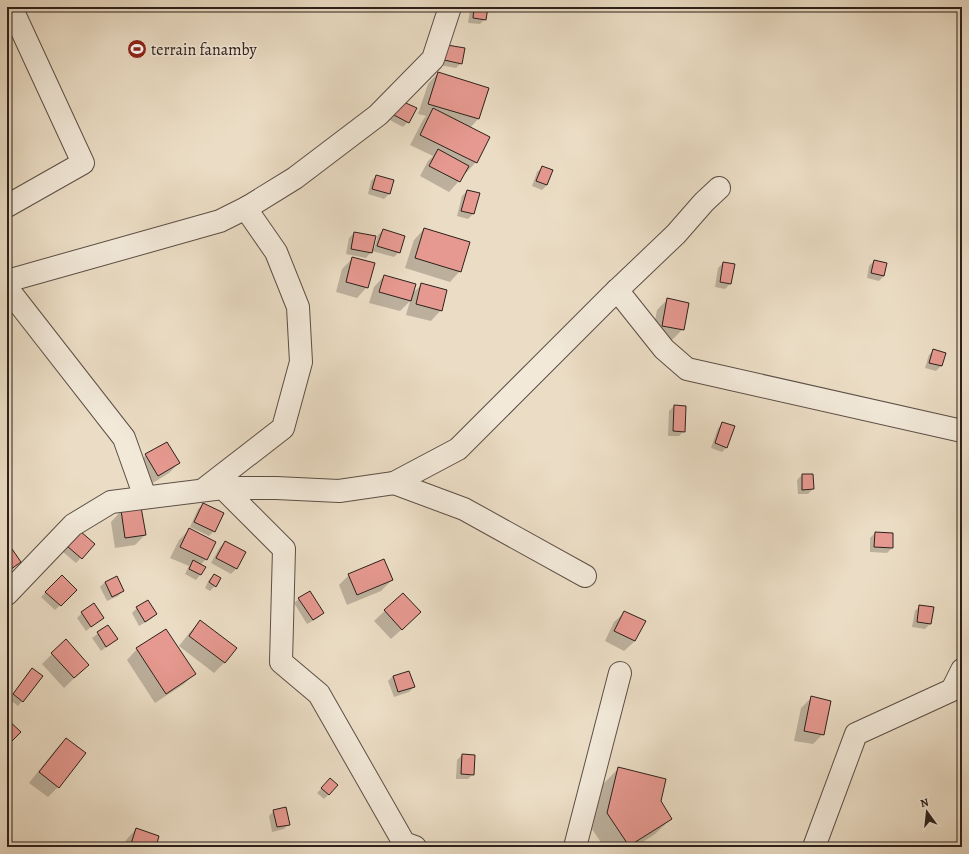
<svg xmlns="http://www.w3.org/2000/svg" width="969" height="854" font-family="Alegreya,serif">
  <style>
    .shadow { fill: #0003 }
    .building { fill: #e69990; stroke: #2c201b }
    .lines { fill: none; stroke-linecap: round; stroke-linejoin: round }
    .street-casing { stroke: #5c4f46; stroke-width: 24 }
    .street { stroke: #f2e9d9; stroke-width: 22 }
    .labels { text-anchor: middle; stroke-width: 3.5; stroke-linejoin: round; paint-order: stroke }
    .poi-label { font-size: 16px; fill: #2c201b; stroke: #f2e9d9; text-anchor: start }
  </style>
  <rect width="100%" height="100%" fill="#ebddc5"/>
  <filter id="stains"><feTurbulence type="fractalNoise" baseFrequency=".005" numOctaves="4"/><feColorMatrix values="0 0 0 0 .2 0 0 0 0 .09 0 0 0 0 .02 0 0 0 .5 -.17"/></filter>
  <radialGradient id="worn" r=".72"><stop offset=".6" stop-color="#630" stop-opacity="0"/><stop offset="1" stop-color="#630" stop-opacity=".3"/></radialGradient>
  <g class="shadow">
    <path d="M 473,7 L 487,7 L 485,19 L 480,24 L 468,23 L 470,10 Z"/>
    <path d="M 442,51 L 461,63 L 456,68 L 439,65 Z"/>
    <path d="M 438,73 L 488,89 L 478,119 L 470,128 L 476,162 L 466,173 L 464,172 L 459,181 L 449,192 L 420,176 L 428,161 L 433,156 L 410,145 L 423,120 L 426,116 L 418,114 L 428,84 Z"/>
    <path d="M 399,101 L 408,122 L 403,127 L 388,119 Z"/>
    <path d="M 542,168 L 547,185 L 542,190 L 532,186 L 537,172 Z"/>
    <path d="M 376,176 L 393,181 L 389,194 L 384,199 L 368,194 L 371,181 Z"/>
    <path d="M 467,191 L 479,193 L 473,214 L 468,219 L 457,216 L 462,196 Z"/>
    <path d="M 424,229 L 460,271 L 450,282 L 405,268 L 414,240 Z"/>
    <path d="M 383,230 L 399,252 L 394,257 L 372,251 L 366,258 L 346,254 L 349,238 L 354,233 L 374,249 L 378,235 Z"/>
    <path d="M 353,258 L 367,287 L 357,298 L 336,292 L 342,269 Z"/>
    <path d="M 874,261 L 884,276 L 879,281 L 867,278 L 869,266 Z"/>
    <path d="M 723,263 L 730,284 L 725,289 L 715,287 L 718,268 Z"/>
    <path d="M 384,276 L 412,294 L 422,284 L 441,310 L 431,321 L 406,315 L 410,301 L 400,311 L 369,303 L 374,287 Z"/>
    <path d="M 667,300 L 683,329 L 672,340 L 652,336 L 657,310 Z"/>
    <path d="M 934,350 L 945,353 L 941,366 L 936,371 L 925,368 L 929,355 Z"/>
    <path d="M 674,406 L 684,431 L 679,436 L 668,436 L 669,411 Z"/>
    <path d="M 723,423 L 727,447 L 722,452 L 711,448 L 718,428 Z"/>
    <path d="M 167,443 L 179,463 L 169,473 L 148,486 L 135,466 L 146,455 Z"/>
    <path d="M 802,475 L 812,475 L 813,489 L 808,494 L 798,494 L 797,480 Z"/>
    <path d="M 203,504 L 214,531 L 209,536 L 190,527 L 198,509 Z"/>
    <path d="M 121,511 L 145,535 L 135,545 L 115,548 L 111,522 Z"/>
    <path d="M 189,530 L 206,559 L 200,565 L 204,567 L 200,575 L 196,580 L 185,574 L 189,566 L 170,558 L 179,540 Z"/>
    <path d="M 875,533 L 892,548 L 887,553 L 870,552 L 870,538 Z"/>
    <path d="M 76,537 L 93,544 L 76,563 L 63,552 Z"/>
    <path d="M 225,542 L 245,553 L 236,569 L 231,574 L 211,563 L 220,547 Z"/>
    <path d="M 7,553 L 20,562 L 7,574 Z"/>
    <path d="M 214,575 L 215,586 L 210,591 L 205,588 L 209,580 Z"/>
    <path d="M 349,575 L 392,580 L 381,591 L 347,605 L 339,585 Z"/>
    <path d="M 62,576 L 76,590 L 55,610 L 41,597 Z"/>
    <path d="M 105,582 L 123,591 L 118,596 L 107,601 L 100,587 Z"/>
    <path d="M 403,594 L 409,623 L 391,639 L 374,621 Z"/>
    <path d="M 299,599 L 323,613 L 318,618 L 307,624 L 294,603 Z"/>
    <path d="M 920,606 L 930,624 L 925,629 L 912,627 L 915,611 Z"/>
    <path d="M 137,608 L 156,614 L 151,619 L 139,626 L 132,613 Z"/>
    <path d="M 625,612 L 635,641 L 624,651 L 605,641 L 614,622 Z"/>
    <path d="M 82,613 L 102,618 L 86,631 L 77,618 Z"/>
    <path d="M 200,621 L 236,648 L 224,663 L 214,673 L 179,646 L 190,632 Z"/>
    <path d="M 108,626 L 117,639 L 101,651 L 92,638 Z"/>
    <path d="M 137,649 L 194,674 L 184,684 L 155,703 L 127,660 Z"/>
    <path d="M 52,654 L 88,665 L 64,688 L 42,664 Z"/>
    <path d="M 28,674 L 22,701 L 18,706 L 9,699 Z"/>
    <path d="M 393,676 L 414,687 L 409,692 L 394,697 L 388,681 Z"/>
    <path d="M 811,698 L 823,734 L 813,744 L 794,741 L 801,708 Z"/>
    <path d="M 66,739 L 58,787 L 48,797 L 29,783 L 56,749 Z"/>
    <path d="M 462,755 L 473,774 L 468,779 L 456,779 L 457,760 Z"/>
    <path d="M 618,769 L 660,802 L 671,819 L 655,834 L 635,847 L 604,847 L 592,829 L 603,784 Z"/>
    <path d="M 330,779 L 329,794 L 324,799 L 317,793 Z"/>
    <path d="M 274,811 L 289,824 L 284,829 L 272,832 L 269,816 Z"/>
    <path d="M 136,829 L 155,847 L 124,847 L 126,840 Z"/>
  </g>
  <g class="building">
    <path d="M 474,7 L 488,7 L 486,20 L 473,18 Z"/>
    <path d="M 447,45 L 465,48 L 462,64 L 444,60 Z"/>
    <path d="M 438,72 L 489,88 L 479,119 L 428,104 Z"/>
    <path d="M 399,100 L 417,108 L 409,123 L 392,114 Z"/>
    <path d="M 433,108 L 490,137 L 477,163 L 420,135 Z"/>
    <path d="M 438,149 L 469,166 L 460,182 L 429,166 Z"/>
    <path d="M 542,166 L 553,170 L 547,185 L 536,181 Z"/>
    <path d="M 376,175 L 394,180 L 390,194 L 372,189 Z"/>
    <path d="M 467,190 L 480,193 L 474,214 L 461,211 Z"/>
    <path d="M 424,228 L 470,242 L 461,272 L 415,258 Z"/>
    <path d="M 383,229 L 405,236 L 400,253 L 377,246 Z"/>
    <path d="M 354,232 L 376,236 L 372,253 L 351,249 Z"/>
    <path d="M 352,257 L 375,263 L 368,288 L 346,282 Z"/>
    <path d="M 874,260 L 887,263 L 884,276 L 871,273 Z"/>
    <path d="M 723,262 L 735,264 L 731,284 L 720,282 Z"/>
    <path d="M 384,275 L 416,284 L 411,301 L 379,292 Z"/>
    <path d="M 421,283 L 447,290 L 442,311 L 416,304 Z"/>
    <path d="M 667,298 L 689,303 L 684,330 L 662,326 Z"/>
    <path d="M 933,349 L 946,353 L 942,366 L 929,363 Z"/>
    <path d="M 674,405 L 686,406 L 685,432 L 673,431 Z"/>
    <path d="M 722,422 L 735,426 L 727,448 L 715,443 Z"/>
    <path d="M 167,442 L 180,463 L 158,476 L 145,454 Z"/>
    <path d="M 802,474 L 813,474 L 814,489 L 802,490 Z"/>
    <path d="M 203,503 L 224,513 L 215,532 L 194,522 Z"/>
    <path d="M 141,507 L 146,535 L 125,538 L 121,510 Z"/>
    <path d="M 189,528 L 216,542 L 207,560 L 180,547 Z"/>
    <path d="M 80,531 L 95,544 L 82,559 L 67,546 Z"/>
    <path d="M 875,532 L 893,533 L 893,548 L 874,547 Z"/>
    <path d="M 225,541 L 246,552 L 237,569 L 216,558 Z"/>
    <path d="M 12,549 L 21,562 L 7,572 L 7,552 Z"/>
    <path d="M 384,559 L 393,580 L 357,595 L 348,574 Z"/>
    <path d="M 193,560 L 206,567 L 201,575 L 189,569 Z"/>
    <path d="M 214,574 L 221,578 L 216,587 L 209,582 Z"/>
    <path d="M 62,575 L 77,590 L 61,606 L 45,592 Z"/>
    <path d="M 117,576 L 124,591 L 112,597 L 105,582 Z"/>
    <path d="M 310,591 L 324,613 L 313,620 L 298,598 Z"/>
    <path d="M 403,593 L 421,612 L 402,630 L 384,610 Z"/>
    <path d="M 148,600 L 157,614 L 145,622 L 136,607 Z"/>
    <path d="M 94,603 L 104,618 L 91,627 L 81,612 Z"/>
    <path d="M 919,605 L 934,607 L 931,624 L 917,622 Z"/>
    <path d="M 624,611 L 646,621 L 635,641 L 614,631 Z"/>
    <path d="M 200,620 L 237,648 L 225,663 L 189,636 Z"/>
    <path d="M 108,625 L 118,639 L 106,647 L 97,632 Z"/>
    <path d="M 166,629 L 196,674 L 166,694 L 136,648 Z"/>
    <path d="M 66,639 L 89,665 L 74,678 L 51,653 Z"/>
    <path d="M 32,668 L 43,676 L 23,702 L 13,694 Z"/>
    <path d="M 409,671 L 415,687 L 398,692 L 393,676 Z"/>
    <path d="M 811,696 L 831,701 L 824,735 L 804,731 Z"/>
    <path d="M 7,719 L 21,732 L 7,746 Z"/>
    <path d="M 66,738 L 86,753 L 59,788 L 39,772 Z"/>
    <path d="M 462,754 L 475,755 L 474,775 L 461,774 Z"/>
    <path d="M 618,767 L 666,779 L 661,801 L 672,819 L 629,846 L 607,813 Z"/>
    <path d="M 330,778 L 338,785 L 329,795 L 321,788 Z"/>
    <path d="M 286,807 L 290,825 L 277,827 L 273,810 Z"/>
    <path d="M 136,828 L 159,836 L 156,847 L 130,847 Z"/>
  </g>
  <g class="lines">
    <g class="street-casing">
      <g id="street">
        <path d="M 7,206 L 83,163 L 11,7"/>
        <path d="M 7,281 L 220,221 L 248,207 L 295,178 L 378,115 L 433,59 L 450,7"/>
        <path d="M 7,288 L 124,438 L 145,497"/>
        <path d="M 617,290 L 664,349 L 687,369 L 962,431"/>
        <path d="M 394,483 L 464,509 L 585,576"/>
        <path d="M 223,488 L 284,549 L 281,662 L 319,694 L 404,843 L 415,847"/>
        <path d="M 203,490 L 283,428 L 301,362 L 298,307 L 276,252 L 251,216 L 248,207"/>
        <path d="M 7,594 L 73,525 L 111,502 L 223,488 L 276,488 L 339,491 L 394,483 L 458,449 L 610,297 L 676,234 L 704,202 L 719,188"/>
        <path d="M 575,847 L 620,673"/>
        <path d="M 814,847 L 856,734 L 952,690 L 962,670"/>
      </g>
    </g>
    <use href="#street" class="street"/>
  </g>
  <defs>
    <g id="stadium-disc" transform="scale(1)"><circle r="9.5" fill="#8f2418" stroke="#f2e9d9"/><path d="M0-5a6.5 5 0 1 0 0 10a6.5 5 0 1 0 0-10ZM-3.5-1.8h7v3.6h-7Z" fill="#fff"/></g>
  </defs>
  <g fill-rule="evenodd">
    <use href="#stadium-disc" x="137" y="49"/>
  </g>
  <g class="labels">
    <g class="poi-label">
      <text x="151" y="55">terrain fanamby</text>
    </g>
  </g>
  <rect width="969" height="854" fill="none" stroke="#ebddc5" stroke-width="24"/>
  <rect x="8" y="8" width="953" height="838" fill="none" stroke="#2c201b" stroke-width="2"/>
  <rect x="12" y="12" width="945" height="830" fill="none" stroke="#2c201b"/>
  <g transform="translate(927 812) rotate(345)" stroke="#f2e9d9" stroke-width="3" paint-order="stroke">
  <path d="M0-3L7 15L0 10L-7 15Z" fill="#2c201b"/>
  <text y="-6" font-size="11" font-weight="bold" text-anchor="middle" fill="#2c201b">N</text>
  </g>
  <rect width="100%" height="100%" filter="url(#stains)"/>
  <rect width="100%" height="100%" fill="url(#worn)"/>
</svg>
